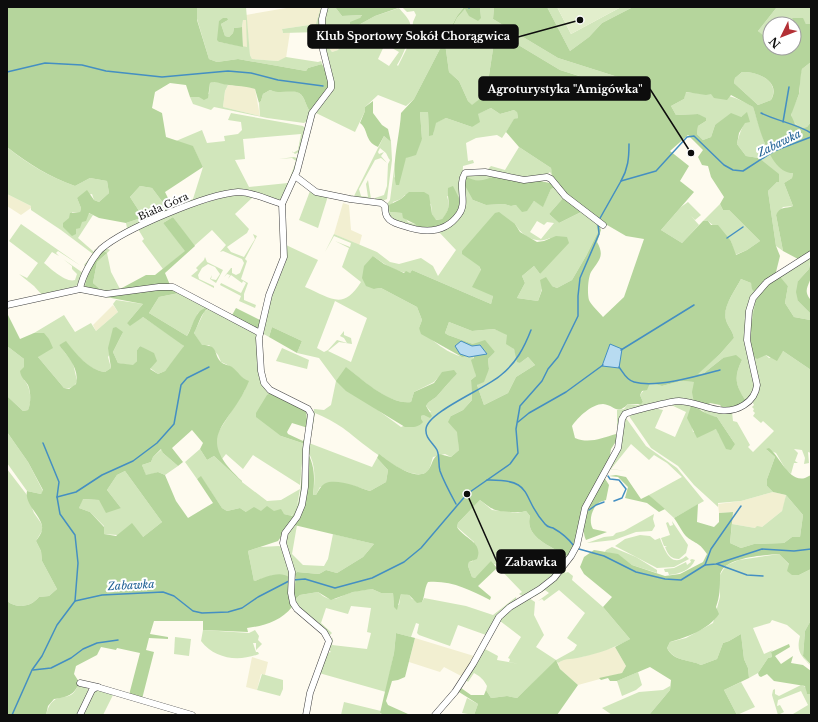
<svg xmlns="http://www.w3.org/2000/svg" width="818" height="722" font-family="'Libre Baskerville',serif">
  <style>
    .farmland { fill: #f2efd1 }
    .green { fill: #d1e6bb; fill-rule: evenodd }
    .forest { fill: #b5d59c; fill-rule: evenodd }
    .pitch { fill: #e2eecc }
    .water { fill: #b8dbf1; stroke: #448fc2 }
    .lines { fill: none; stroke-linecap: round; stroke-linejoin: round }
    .stream { stroke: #448fc2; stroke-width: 1.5 }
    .minor-casing { stroke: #404040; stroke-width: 7 }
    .minor { stroke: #fff; stroke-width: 6 }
    .labels { text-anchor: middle; stroke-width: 4; stroke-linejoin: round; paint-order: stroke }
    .street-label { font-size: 10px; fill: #0d0d0d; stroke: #fff }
    .water-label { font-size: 11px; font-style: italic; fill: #206195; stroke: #fff }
    .leader { fill: none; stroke: #0d0d0d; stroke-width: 1.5 }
    .callout-dot { fill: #0d0d0d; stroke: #fff; stroke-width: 1.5 }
    .callout { fill: #0d0d0d; stroke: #0d0d0d; stroke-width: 1.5 }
    .callout-label { font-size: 11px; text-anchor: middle; font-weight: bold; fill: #fff }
  </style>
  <rect width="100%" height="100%" fill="#fefbef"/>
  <g class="farmland">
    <path d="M 292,7 L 321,7 L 318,22 L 316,24 L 282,29 L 283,33 L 290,32 L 286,58 L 278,61 L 252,59 L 250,55 L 247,24 L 247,47 L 243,47 L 242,27 L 243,20 L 246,20 L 246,15 Z"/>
    <path d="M 340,29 L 342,43 L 338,50 L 332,52 L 325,42 L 325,31 Z"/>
    <path d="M 228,85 L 246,86 L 255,89 L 260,116 L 223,107 L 225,91 Z"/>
    <path d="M 7,194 L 31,206 L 31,208 L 21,215 L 7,206 Z"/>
    <path d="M 343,203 L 349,205 L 351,230 L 362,235 L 358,250 L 355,243 L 334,234 Z"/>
    <path d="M 113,305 L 118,312 L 96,331 L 93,325 Z"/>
    <path d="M 773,492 L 786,495 L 784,505 L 782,511 L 762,527 L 755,528 L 732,524 L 732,512 L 719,513 L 718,504 L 741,501 Z"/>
    <path d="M 415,638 L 474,656 L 474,657 L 463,677 L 444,667 L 440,672 L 409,662 Z"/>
    <path d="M 615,647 L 626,666 L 622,673 L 578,685 L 560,669 L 558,663 L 564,659 L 582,657 Z"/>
    <path d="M 252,657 L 268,662 L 265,675 L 261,674 L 257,690 L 246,687 Z"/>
  </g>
  <g class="green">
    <path d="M 197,7 L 246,7 L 250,55 L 252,59 L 278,61 L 286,57 L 318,62 L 321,61 L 322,64 L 308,68 L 306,71 L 238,59 L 217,62 L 209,59 L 197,19 ZM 228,20 L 221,24 L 225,36 L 229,37 L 233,33 L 234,28 L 242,27 L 243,20 L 246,20 L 247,47 L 219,42 L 219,21 Z"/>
    <path d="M 321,7 L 320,32 L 283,33 L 282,29 L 316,24 Z"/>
    <path d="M 327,7 L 335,7 L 342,16 L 362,15 L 355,27 L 375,16 L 399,8 C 402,12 408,17 410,23 C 412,34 403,56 397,65 L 398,66 L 411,40 L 413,22 L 416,15 L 414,11 L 407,12 L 402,7 L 464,7 L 457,16 L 414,99 L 406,106 L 378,95 L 365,107 L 365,111 L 355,132 L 316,113 L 310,130 L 314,112 L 329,94 L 323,29 ZM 340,29 L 342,43 L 338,50 L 332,52 L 325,42 L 325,32 ZM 385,44 L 399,52 L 389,66 L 378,59 Z"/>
    <path d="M 480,7 L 494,7 L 493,19 L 558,58 L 621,78 L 618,88 L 560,70 L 497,32 L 489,35 L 493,49 L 488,82 L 482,97 L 472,106 L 468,101 L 459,81 L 449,72 L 445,43 L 457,18 L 465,9 L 481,18 Z"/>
    <path d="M 547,7 L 557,7 L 571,34 L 621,7 L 633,7 L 602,23 L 589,37 L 570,51 Z"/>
    <path d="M 777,7 L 811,7 L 811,24 L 806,24 L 802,18 L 792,18 L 793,24 L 770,24 L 770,41 L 768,41 L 758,31 Z"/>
    <path d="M 811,62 L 811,122 L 807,127 L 802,128 C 783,118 794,109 799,94 C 801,86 799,77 802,69 Z"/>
    <path d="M 742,72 C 757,71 781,81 771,100 L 758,105 L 734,83 L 735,78 Z"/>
    <path d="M 215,81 L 228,85 L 225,91 L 223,107 L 260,116 L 259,103 L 261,101 L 263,94 L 270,90 C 282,95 290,88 299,93 C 306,97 305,107 311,112 L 307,121 L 304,123 L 267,118 L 214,107 L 211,110 L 193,104 L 190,97 L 209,94 L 210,83 Z"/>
    <path d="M 685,92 C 715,96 726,90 753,107 L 767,150 L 793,173 L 792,178 L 784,183 L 793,206 L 783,207 L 776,215 L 783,251 L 776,246 L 768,191 L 777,182 L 759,158 L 746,156 L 737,144 C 739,132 745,124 747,113 L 741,117 L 715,125 L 711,137 L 703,140 L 697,134 L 698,126 L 706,121 L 698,114 L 676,115 L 671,106 L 684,99 Z"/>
    <path d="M 491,108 L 500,114 L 514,110 L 517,111 L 518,118 L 514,120 L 502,138 L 497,135 L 476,138 L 466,143 L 468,161 L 473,160 L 474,163 L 463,166 L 461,202 L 447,196 C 450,206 449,211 442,219 L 435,220 L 432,214 L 431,204 L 405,195 L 401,199 L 393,202 L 390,212 L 402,213 L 408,222 L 415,224 L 418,229 L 395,221 L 388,215 L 387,204 L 390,200 L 395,162 L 394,178 L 406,158 L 422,139 L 420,112 L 428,112 L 429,135 L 433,135 L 435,123 L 446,118 L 472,127 L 477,114 Z"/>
    <path d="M 231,113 L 303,126 L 305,128 L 299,152 L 295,154 L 292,151 L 293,153 L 298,150 L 301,134 L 243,139 L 245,159 L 235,160 L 249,187 L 288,183 L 296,161 L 292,158 L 279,159 L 294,157 L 297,158 L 298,162 L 281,199 L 279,200 L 250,192 L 178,207 L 178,205 L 193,199 L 203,167 L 193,147 L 176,141 L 202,130 L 207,143 L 225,141 L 224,136 L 238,134 L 242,130 L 241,122 L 228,120 Z"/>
    <path d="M 384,136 L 391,142 L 392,160 L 387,199 L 380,202 L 375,200 L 375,198 L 384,195 L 387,186 L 388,164 L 390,160 L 389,159 L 386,153 L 380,148 L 378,152 L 379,154 L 384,152 L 381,156 L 387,163 L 381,158 L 375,160 L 359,189 L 361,196 L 368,197 L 366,184 L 368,180 L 371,199 L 349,197 L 349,195 L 354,196 Z"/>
    <path d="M 7,147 C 29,165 48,176 75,186 L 90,178 L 107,181 L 109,193 L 99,202 L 94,200 L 92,194 L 77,198 L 81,208 L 80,212 L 72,212 L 76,229 L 88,213 L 93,215 L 78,238 L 94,252 L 95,249 L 96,250 L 86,267 L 84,265 L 93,254 L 61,230 L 31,210 L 31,206 L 7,194 Z"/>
    <path d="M 519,147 L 551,168 L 554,179 L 550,172 L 546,175 L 530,179 L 487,170 L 491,166 L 505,170 Z"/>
    <path d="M 466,175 L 497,175 L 487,180 L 473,181 L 473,200 L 486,205 L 504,204 L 511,206 L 516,205 L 527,210 L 534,201 L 543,206 L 551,189 L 556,187 L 564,197 L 549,214 L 559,223 L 583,211 L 597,222 L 598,232 L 586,256 L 572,280 L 557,288 L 552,286 L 542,289 L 538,301 L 517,298 L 525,283 L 522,276 L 534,266 L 540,274 L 550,238 C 537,245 522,236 515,224 L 479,266 L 493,296 L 491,304 L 412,270 L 410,273 C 397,273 384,264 373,256 L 374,289 L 381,288 L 417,307 L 422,320 L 419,328 C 430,339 456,362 473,356 L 476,376 L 471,380 L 472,400 L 463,410 L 451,416 L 458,432 L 459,450 L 451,457 L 445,454 L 433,457 C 431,463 430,471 425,473 C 406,482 358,439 343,428 C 334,422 325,417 315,413 L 311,437 L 314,409 L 324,410 L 331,405 L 336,381 L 319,358 L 297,353 L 302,341 L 272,327 L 269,337 L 262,333 L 268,306 L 286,261 L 286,245 L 318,260 L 305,287 C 331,298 343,311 361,282 L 342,267 L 349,248 L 335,241 L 350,247 L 351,243 L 334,236 L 325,252 L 334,234 L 377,252 L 390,262 L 399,264 L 421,258 L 433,266 L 438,276 L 456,250 L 438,231 L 458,218 L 463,182 ZM 537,221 L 544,225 L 547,222 L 554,223 L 541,239 L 530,232 ZM 335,301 L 367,318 L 351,362 L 328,351 L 339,342 L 352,344 L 351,338 L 344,335 L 344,331 L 340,336 L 344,338 L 347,343 L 337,340 L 328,350 L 324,352 L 317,348 ZM 346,367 C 362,380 389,405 411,402 L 414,392 L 434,382 L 443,372 L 457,374 C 450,381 444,388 438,395 C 434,400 429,400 426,406 L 431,412 L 421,416 L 421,419 L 401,427 L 375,408 Z"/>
    <path d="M 301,183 L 328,196 L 318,228 L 299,220 L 310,191 L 303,185 L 299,184 Z"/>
    <path d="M 140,186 L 152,188 L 164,204 L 170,202 L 173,210 L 113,237 L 127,228 L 126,223 L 141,218 L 141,214 L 130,197 Z"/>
    <path d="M 241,194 L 253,197 L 235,214 L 249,229 L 247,233 L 227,247 L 231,252 L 244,257 L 255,239 L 253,234 L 257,236 L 245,259 L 247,261 L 241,279 L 248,283 L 244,294 L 244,300 L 256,305 L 255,308 L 239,301 L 241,296 L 220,285 L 221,283 L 241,293 L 246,283 L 243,281 L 242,283 L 231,275 L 228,279 L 230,275 L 227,274 L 224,277 L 231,268 L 232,268 L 232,273 L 236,275 L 240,273 L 244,263 L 242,259 L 223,251 L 220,252 L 226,245 L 212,230 L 194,246 L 173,217 L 163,223 L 186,251 L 163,269 L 142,241 L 144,239 L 138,229 C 172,214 205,200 241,194 Z"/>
    <path d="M 688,202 L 701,215 L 695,220 L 691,216 L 699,225 L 682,243 L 661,230 L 681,207 Z"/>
    <path d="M 720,204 L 723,210 L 729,210 L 760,241 L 747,250 L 735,255 L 731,241 L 708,221 L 703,221 Z"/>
    <path d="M 21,224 L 81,266 L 58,251 L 56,253 L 59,256 L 52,252 L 44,263 C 51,269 66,283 75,280 L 77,274 L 72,269 L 72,266 L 63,259 L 83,273 L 78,285 L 62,291 L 42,295 L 34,286 L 19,274 L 27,278 L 38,263 L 9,241 Z"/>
    <path d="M 106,248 L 110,250 L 107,253 L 111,272 L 120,289 L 101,290 L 93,283 L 97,262 L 107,253 L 95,261 L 85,289 L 83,286 L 94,260 Z"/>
    <path d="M 811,255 L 809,269 L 798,281 L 798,301 L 811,314 L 810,320 L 794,317 L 785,303 L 788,286 L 778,275 Z"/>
    <path d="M 205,257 L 207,262 L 223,270 L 216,283 L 210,279 L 212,275 L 211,279 L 216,280 L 220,274 L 215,267 L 208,264 L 202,268 L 198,275 L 199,279 L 214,286 L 214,288 L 191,276 L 198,270 L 196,268 L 204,260 Z"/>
    <path d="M 741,279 L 751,283 L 755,292 L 746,333 L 755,384 L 753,394 L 746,401 C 736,386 733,378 742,360 L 723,358 L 704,373 L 697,374 L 720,354 L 734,338 C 733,331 728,327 726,320 C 722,307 735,291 741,279 Z"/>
    <path d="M 179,293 L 257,334 L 260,369 L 271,393 L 281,436 L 305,444 L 303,453 L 300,485 L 253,455 L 243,469 L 226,454 L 222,459 C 217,452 215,443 217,434 L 245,390 C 240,374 237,369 221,362 L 218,355 L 209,345 L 202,346 L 194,333 L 204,312 L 208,309 L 198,313 L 187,336 L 149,313 L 159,297 Z"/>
    <path d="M 758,295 L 751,324 L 751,354 L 766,355 L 769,358 L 783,351 L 811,370 L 811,453 L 808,452 L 809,463 L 804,464 L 805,458 L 802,450 L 794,449 L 798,453 L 795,461 L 798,463 L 794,463 L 791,474 L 786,470 L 776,453 L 766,449 L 775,457 L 767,479 L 767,486 L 773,492 L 741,501 L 718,503 L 718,507 L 717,506 L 694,485 L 678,466 L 651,448 L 629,416 L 654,408 L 663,410 L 655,428 L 675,437 L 686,412 L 671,405 L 674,403 L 732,412 L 733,421 L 737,422 L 750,445 L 748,447 L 753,452 L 774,431 L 763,421 L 761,423 L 753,416 L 755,413 L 753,411 L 754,409 L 752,407 L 754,405 L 752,401 L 756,396 L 749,341 L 751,309 ZM 701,409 L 707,415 L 717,417 L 735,444 L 719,435 L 717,429 L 693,432 L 692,426 Z"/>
    <path d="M 116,300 L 143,304 L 127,323 L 143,317 L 181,343 L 184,346 L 183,349 L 165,371 L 158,374 L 150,368 L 146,350 L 140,346 L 137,350 L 137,361 L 133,366 L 118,363 L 113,352 L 123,332 L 108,357 L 111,368 L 105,372 C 88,370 76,354 66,342 L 59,345 L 73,363 L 77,381 C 75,387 70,389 64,388 L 38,357 L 44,333 L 34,333 L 64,315 L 75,332 L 91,323 L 96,331 L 118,312 L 113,304 Z"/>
    <path d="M 449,322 L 472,331 L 494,329 L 507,334 L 520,363 L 528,357 L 535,365 L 516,377 L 508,393 L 484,405 L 477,385 L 489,369 L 488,359 L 495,352 L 448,335 L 445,333 Z"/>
    <path d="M 7,346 L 24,359 L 24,380 C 31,387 32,402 28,410 L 23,411 L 7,396 Z"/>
    <path d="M 282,348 L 309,360 L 307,369 L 276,361 Z"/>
    <path d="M 681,381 L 695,382 L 694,403 L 686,401 L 629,410 L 617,426 L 617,410 L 624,409 L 628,404 L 638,405 L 643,402 L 640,395 L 650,383 L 662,386 Z"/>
    <path d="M 626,418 L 646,446 L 677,468 L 704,501 L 674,518 L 649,495 L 682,477 L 667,463 L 654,455 L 649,460 L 631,444 L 611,469 L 627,471 L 608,469 Z"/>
    <path d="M 7,432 L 28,462 L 43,491 L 41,494 L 27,491 L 7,463 Z"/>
    <path d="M 309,443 L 372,467 L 377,458 L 388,470 L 386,482 L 370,491 L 351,485 L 320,487 L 316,495 L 313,495 C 315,481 316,464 308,452 Z"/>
    <path d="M 162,449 L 163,453 L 178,466 L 165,475 L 158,472 L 146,476 L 142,465 L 151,462 L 153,457 Z"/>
    <path d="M 200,449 L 207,460 L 214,456 L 242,482 L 267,501 L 281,500 L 300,489 L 296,512 L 291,516 L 274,511 L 246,512 L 240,508 L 227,511 L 222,508 L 201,477 L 197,479 L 185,462 Z"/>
    <path d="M 7,469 L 27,495 L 34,513 L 41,523 L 43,529 L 36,541 L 41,551 L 42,561 L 57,589 L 49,596 L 39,597 C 31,607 17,609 7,601 Z"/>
    <path d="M 125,471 L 162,522 L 143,537 L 104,534 L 104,526 L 90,512 L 79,508 L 82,499 L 99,500 L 121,508 L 107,490 L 117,475 Z"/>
    <path d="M 786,495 L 803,515 L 800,537 L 792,537 L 784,543 L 754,544 L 741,548 L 730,543 L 732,524 L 755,528 L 757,526 L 762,527 L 782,511 Z"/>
    <path d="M 480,500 L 492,510 L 518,513 L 526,511 L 530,516 C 524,538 553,547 569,557 L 552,578 L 524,597 L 519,594 L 522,592 L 495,564 L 475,578 L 472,577 L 468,566 L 469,562 L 473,561 L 474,542 L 457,527 L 458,523 Z"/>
    <path d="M 654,514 L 653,519 L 655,526 L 652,531 L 636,532 L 614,540 L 587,543 L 604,537 L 613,536 L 616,533 L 624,531 Z"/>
    <path d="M 672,521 L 688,545 L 686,553 L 679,559 C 671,559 668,555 665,547 L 667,546 L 664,546 L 661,538 L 670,535 L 666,523 L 668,522 L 670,526 L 673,525 Z"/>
    <path d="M 294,524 L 297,525 L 292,554 L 303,565 L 324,566 L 328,559 L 333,534 L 374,544 L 363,557 L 337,573 L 326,570 L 319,574 L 297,572 L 295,574 C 287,552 280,545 294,524 Z"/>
    <path d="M 640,535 L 650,536 L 655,540 L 660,538 C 664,549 671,569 686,556 L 689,559 L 674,567 L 657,568 L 615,546 L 625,539 Z"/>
    <path d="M 279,546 L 282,548 L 290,572 L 289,577 L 274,575 L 254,581 L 248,551 L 260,547 Z"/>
    <path d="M 612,547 L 636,557 L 657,570 L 657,573 L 632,565 L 618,555 L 605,552 L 606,550 Z"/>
    <path d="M 779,554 L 799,575 L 811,569 L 811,620 L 805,631 L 803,656 L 811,666 C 801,655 796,652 800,636 L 787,625 L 772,620 L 770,623 L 753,628 L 764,654 L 773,650 L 771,652 L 772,657 L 768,658 L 758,673 L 749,678 L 748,668 L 744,659 L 741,634 L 729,641 L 723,643 L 717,659 L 701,665 C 688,659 675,662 667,648 L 670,642 L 686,638 L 713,623 L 720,597 L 720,575 L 723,570 L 727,565 L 739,560 Z"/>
    <path d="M 692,559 L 695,560 C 691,570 679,574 669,575 L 668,572 L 665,572 L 664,569 L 674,568 L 686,562 L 687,565 L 691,562 L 690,560 Z"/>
    <path d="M 564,569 L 566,570 L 565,573 L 568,572 L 573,576 L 572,580 L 603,607 L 630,639 C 615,648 599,653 582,657 C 573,660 566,657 558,663 L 556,661 L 517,698 L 507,696 L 491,698 L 486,690 L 487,686 C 483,679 481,677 474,673 L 468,682 L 466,680 L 485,649 L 498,656 L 497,660 L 519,664 L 509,662 L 510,659 L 508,658 L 521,637 L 500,621 L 494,631 L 501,616 L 529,598 L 535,602 L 534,615 L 544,635 L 536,647 L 556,660 L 574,650 L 577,645 L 567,638 L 585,613 L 559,590 L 544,601 L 542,599 L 538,601 L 549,593 L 545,590 L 534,597 Z"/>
    <path d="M 372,589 L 381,593 L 393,593 L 394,606 L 399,605 L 401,593 L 409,595 L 412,599 L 422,602 L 424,598 L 466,606 L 493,615 L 516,597 L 517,601 L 486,635 L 458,625 L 450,646 L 419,635 L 417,633 L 419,624 L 416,623 L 411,637 L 396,633 L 394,653 L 386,692 L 319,673 L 327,653 L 331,652 L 328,649 L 333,637 L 332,645 L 367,649 L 371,633 L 367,632 L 371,608 L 351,606 L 348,614 L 326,608 L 321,623 L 332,633 L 330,635 L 303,613 L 294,600 L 300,595 L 318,592 C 334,606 337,596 353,592 C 359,590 366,590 372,589 Z"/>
    <path d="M 203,630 L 249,633 L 255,630 L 259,636 L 258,640 L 262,644 L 256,650 L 256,643 L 253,643 L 256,652 L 258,652 L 259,654 C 238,662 215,659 201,641 Z"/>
    <path d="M 175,637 L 191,639 L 189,656 L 174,654 Z"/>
    <path d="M 638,672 L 642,685 L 636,690 L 622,696 L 617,681 Z"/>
    <path d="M 262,674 L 283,680 L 283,689 L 280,696 L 257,690 Z"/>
    <path d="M 741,682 L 755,707 L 737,715 L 724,690 Z"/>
    <path d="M 78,684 L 86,687 L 89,691 L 78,715 L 46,715 C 54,685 71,708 78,684 Z"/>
    <path d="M 801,685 L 806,687 L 807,694 L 811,694 L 811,713 L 808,715 L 793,714 L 808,705 L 801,691 L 778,700 L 777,706 L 780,705 L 784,712 L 778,715 L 772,695 L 773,690 L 775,689 L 775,694 L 779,696 Z"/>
    <path d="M 670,686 L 670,690 L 649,715 L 612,715 L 602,708 L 639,692 L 663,690 Z"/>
    <path d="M 100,689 L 113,695 L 103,715 L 81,715 L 93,692 Z"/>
    <path d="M 467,698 L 478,704 L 474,715 L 462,713 Z"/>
    <path d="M 344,702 L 381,711 L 380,715 L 341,715 Z"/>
  </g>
  <g class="forest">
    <path d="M 7,7 L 197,7 L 197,20 L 209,59 L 217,62 L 238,59 L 306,71 L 308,68 L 322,64 L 328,77 L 329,88 L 311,112 C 305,107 306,97 299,93 C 290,89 281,95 270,90 L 263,94 L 261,101 L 259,103 L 255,89 C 245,86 238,86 229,85 C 221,85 217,80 210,83 L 208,98 L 204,100 L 199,97 L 190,97 L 186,85 L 170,83 L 155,92 L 152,108 L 162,113 L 166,137 L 193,146 L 203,167 L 165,192 L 170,202 L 164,204 L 152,188 L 140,186 L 130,197 L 141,214 L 141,218 L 126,223 L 99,218 L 89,213 L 86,221 L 82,222 L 80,228 L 76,229 L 76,234 L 72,236 L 63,227 L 63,223 L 69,218 L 70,213 L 80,212 L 81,208 L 77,198 L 87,190 L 94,200 L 99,202 L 109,193 L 107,181 L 90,178 L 75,186 C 48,176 30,165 7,147 Z"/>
    <path d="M 335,7 L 401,7 L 375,16 L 355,27 L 350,27 L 350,22 L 360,18 L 362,15 L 342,16 Z"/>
    <path d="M 464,7 L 480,7 L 481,18 L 478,21 L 469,16 L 465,9 L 457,18 L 445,43 L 449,72 L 459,81 L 468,101 L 472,105 L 482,97 L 488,82 L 493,49 L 489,35 L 497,32 L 560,70 L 617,88 L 621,78 L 558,58 L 493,19 L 494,7 L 547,7 L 570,51 L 589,37 L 602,23 L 633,7 L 777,7 L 758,31 L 770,41 L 770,48 L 794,48 L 794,24 L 792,18 L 803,18 L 806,24 L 811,24 L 811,62 L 802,69 L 801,74 L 799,94 L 791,115 L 795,124 L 802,128 L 807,127 L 811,122 L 811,252 L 798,259 L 783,251 L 776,215 C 780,206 785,209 793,206 L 784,183 L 792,178 L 793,173 C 769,173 759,125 753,107 L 731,95 L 727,100 L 714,98 L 711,94 L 706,95 L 686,92 L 684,99 L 671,106 L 676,115 L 698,114 L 706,118 L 706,121 L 698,126 L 697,134 L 703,140 L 711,137 L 715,125 L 731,113 L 741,117 L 747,112 L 750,122 L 745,123 L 739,133 L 737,144 L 746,156 L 759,158 L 779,174 L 779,182 L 777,182 L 768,191 L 776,246 L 780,256 L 776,272 L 788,286 L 785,303 L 794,317 L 810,320 L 811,317 L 811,370 L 783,351 L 777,361 L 766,355 L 757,359 L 751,354 L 751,324 L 757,295 L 752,289 L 751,283 L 741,279 C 735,291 722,307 726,320 C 728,327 733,331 734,338 L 720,354 L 698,374 L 704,373 L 723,358 L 736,355 L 742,360 C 733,378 736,386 746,401 L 739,406 L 724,410 L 720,405 L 710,403 L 706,407 L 694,403 L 692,392 L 694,382 L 681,381 L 662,386 L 650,383 L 647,390 L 642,391 L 640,395 L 643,402 L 641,404 L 628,404 C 616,416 615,405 603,404 C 592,404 578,417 572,426 L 575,438 C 589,444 602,438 616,434 L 617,440 L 611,449 L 609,462 L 591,491 L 577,540 L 569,557 C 553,547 524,538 530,516 L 526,511 C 520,513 517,512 510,512 C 494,511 493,510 480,500 L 458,523 L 457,527 C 463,538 484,542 477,559 L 469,562 L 468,566 L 472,577 L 475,578 L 491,561 L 497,568 L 478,586 L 491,597 L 490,600 C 470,590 451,580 428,582 C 424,589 425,596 422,602 L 417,603 L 409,595 L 401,594 L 397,610 L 394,607 L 393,593 L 381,593 L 372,589 L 353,592 L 331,600 L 318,592 L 300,595 L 294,600 C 292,591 297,583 295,574 L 297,572 L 319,574 L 326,570 L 337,573 L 363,557 L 374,544 L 290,524 L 278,541 L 248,551 L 254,581 C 264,578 279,570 289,577 L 292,607 C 281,621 264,626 247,628 L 248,632 L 203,630 L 203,621 L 154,621 L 150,634 L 168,637 L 168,639 L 149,638 L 146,650 L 154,652 L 142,699 L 129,695 L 140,653 L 117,648 L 116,650 L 101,647 L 97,655 L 76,666 L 74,674 L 79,682 C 75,696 66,697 54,699 L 48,706 L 46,715 L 7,715 L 7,601 C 17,609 31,607 39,597 L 49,596 L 57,589 L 42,561 L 41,551 L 36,541 C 38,538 42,533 42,529 C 44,518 24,505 27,491 L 41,494 L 43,490 L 28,462 L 7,432 L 7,396 L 23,411 L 28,410 C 31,403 31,392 28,385 C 25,380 21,378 20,371 L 24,367 L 24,359 L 7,346 L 7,313 L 20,339 L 34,333 L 44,333 L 49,339 L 53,348 L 38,357 L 64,388 L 69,389 L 76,384 C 80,368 67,356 59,345 L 66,341 C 76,354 89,370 105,372 L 111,368 L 108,348 L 113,328 L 116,327 L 123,332 L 113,352 L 118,363 L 133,365 L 137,361 L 137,350 L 140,346 L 154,353 L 157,361 L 150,369 L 158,374 L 165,371 L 184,346 L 143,317 L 130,326 L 127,323 L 143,304 L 85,293 C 85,277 92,263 103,251 L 107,253 L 97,262 L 93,283 L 101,290 L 120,289 L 146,275 L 155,275 L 185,251 L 163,223 L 173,217 L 195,246 L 165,273 L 170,285 L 179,293 L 159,297 L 149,313 L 187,336 C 193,327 195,308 208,308 C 200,315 199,324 194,333 L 202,345 C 219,345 213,354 221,362 C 224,365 229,365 232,367 C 239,372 240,378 249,381 C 231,427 191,434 242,481 L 242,482 L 214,456 L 207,460 L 200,449 L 203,443 L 192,430 L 172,448 L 183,462 L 178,466 L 163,453 L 161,449 L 153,457 L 151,462 L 142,465 L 146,475 L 158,472 L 165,475 L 176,501 L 188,518 L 213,503 L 197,479 L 201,476 L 222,508 L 227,511 L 240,508 L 246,512 L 254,507 L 261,511 L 267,506 L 274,511 L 281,509 L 284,514 L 292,516 C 303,504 301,470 303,453 L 305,449 C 315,463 315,478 313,495 L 316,495 C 319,490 322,483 329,482 C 342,480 358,487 370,491 L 386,482 L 388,470 L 377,458 L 379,454 C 388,461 419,485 429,469 C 433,463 432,458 439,454 L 451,457 L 459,450 L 457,432 L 448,422 L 451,416 L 463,410 L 472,400 L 471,380 L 476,376 L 471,360 L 474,358 L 473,356 L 462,357 L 421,334 L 419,328 L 422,320 L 417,307 L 381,288 L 374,289 L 366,286 L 362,278 L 364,266 L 373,256 L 384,264 L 404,273 L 406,271 L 410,273 L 412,270 L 491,304 L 493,296 L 472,287 L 481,270 L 479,266 L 462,254 L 462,251 L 495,213 L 499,212 L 515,224 L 520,232 L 537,242 L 544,241 L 556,236 L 567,237 L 569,243 L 540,274 L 534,266 L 522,276 L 525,283 L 517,298 L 538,301 L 542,290 L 540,280 L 546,277 L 552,286 L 557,288 L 572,280 L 586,256 L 598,232 L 596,222 L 583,211 L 559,223 L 549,214 L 564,197 L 556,187 L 551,189 L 543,207 L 534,201 L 527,211 L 522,212 L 516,205 L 511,206 L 504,204 L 486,205 L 473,200 L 463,182 L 467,177 C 477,183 486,180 497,175 L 525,182 L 540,181 L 550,183 L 553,179 L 551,168 L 519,147 L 506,132 L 514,119 L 518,118 L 517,112 L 514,110 L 500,114 L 491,108 L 478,114 L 480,122 L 472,127 L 446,118 L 436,123 L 433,135 L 429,136 L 428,112 L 420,112 L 422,139 L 416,155 L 406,158 L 399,185 L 396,185 C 391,165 400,135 401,113 L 414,99 L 457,16 ZM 742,72 C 756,71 782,81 771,100 L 758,105 L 734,83 L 735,78 ZM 688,135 L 703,150 L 698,157 L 702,165 L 708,166 L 711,177 L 724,197 L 720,204 L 723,210 L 729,210 L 760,241 L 747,250 L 736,255 L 731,241 L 718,225 L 711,225 L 708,221 L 703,221 L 682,243 L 661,230 L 694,192 L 680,181 L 689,166 L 670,151 ZM 602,222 L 626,236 L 644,239 L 624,297 L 603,317 C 599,312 591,305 589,300 C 587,293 588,278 591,272 C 599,260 605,256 597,242 L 601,230 L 599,224 ZM 449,322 L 472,331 L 494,329 L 507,335 L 506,344 L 514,349 L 517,362 L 520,363 L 528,357 L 535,365 L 516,377 L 508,393 L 484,405 L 477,385 L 484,382 L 489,369 L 488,359 L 495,352 L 485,340 L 473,344 L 448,335 L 445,333 ZM 125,471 L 162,522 L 143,537 L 132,523 L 116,536 L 104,534 L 104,527 L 90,512 L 79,508 L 83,499 L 99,500 L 106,513 L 121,508 L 107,490 L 117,475 Z"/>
    <path d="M 223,18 L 227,18 L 228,20 L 221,24 L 225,36 L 229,37 L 233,33 L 234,28 L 242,27 L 243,47 L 219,42 L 217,40 L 219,21 Z"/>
    <path d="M 373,101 L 373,113 L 382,125 L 388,129 L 391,142 L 384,136 L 378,147 C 364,141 369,130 360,123 L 365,111 L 365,107 Z"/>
    <path d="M 453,186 L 461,202 C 453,226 442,228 418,229 L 415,224 L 403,218 L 402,213 L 390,212 L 389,205 L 401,199 L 409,192 L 424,192 L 429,195 L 432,214 L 436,220 L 442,219 C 453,206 447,202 448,188 Z"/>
    <path d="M 811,259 C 811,264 812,270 811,276 C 810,285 802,290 811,300 L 811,314 L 798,301 L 796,292 L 798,281 L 809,269 Z"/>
    <path d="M 236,308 L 262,321 L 259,329 L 231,317 Z"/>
    <path d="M 272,327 L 302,341 L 297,353 L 269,337 Z"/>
    <path d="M 346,367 C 362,379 389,405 411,402 L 414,392 L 434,383 L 442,372 L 454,370 L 457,374 C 450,381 444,388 438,395 C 434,400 429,400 426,406 L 432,416 L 430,418 L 424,415 L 421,416 L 421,419 L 423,422 C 418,428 412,427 405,427 L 346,391 L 336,381 Z"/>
    <path d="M 271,393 L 306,411 L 308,428 L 292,423 L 287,432 L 288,434 L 303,441 L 305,437 L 306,438 L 305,444 L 281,436 L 256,417 L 256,413 L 267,395 Z"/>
    <path d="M 691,406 C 701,409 706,415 717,417 L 735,444 L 731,450 L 726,449 L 716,429 L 697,438 L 687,418 Z"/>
    <path d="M 769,448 C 779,455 789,483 805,478 C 807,477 809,476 811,475 L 811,569 L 799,575 L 792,575 L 787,571 L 789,564 L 779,554 C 766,555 721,557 720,576 C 720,588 720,596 716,607 L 719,614 C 708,630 687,637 670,642 L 667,648 C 674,662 689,659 701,665 L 717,659 L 723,643 L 729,641 L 741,634 L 744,659 L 748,668 L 749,678 L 724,690 L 737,715 L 649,715 L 670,690 L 671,680 L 650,667 L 617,681 L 610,681 L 608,678 L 601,680 L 599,678 L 622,673 L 626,666 L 615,647 L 630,639 L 603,607 L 612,597 L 584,574 L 580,567 L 584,557 L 594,550 L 618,554 L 632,565 L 665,576 L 680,574 L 703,562 L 707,554 C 699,542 697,545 687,537 C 683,534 678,523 674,518 L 698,504 L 697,522 L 714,527 L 719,522 L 719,513 L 733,512 L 730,543 L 741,548 L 754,544 L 784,543 L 792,537 L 800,537 L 803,515 L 786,495 L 773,492 L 767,486 L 767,479 L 775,457 L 766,449 Z"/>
    <path d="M 616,475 L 626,477 L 641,499 L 649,495 L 665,509 L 659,512 L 647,503 L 625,498 L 628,487 L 618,477 L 609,476 Z"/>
    <path d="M 604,477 L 609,485 L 606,500 C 604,501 602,501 600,502 C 592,507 588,521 593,529 L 607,532 L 586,540 C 577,521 595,496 604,477 Z"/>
    <path d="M 811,620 L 811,665 L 803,656 L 805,631 Z"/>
    <path d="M 396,633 L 415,638 L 405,677 L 398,680 L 392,681 L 386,701 L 388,705 L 408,714 L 384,715 L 380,713 L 394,653 Z"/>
    <path d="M 789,644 L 790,647 L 775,656 L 781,664 L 793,656 L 791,663 L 803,665 L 811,671 L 811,694 L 807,694 L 805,686 L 774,681 L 767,674 L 761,677 L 759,676 L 758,673 L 768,658 L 772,657 L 771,652 Z"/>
    <path d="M 556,660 L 560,669 L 578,685 L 557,715 L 474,715 L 478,704 L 459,692 L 461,688 L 471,695 L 484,695 L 486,690 L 491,698 L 507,696 L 517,698 Z"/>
  </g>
  <path class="pitch" d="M 557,7 L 621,7 L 571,34 Z"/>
  <g class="water">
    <path d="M 461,341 L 472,346 L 480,345 L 487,354 L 469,357 L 460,354 L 455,346 Z"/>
    <path d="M 610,344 L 622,349 L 619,368 L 602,366 Z"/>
  </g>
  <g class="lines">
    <g class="stream">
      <path d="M 469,7 L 469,8"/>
      <path d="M 7,72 L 45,63 L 82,65 L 106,71 L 162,77 L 228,71 L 251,73 L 278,80 L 323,86"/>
      <path d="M 761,113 C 777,121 797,124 811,133"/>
      <path d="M 783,122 L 789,87"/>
      <path d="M 621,181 C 628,169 629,158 629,144"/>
      <path d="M 599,220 L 621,181 L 656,171 L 687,137 L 694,136 L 724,165 L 733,170 L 743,171 L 774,151 L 811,137"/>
      <path d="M 727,238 L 743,227"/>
      <path d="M 621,350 L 694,305"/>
      <path d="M 619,367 C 623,372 626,380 634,382 C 657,388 698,376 720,370"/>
      <path d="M 518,422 L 529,413 L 566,392 L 603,365"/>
      <path d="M 43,443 L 59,482 L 57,497 L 60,514 L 75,535 L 78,563 L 75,601"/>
      <path d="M 608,476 L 610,479 L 619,480 L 626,489 L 622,498 L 614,501"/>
      <path d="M 487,480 C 536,479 520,497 545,524 C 547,527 550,527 553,528 C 562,533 568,538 574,546"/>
      <path d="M 57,497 L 76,492 L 102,475 L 133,461 L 157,443 L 174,424 L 181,385 L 187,378 L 209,367"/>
      <path d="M 456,504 C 450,493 444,482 440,471 C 438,464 440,457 437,450 C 433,443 425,438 426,429 C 427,412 487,388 501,375 C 516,363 524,348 531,330"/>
      <path d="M 589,510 L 596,505 L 604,502"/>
      <path d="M 579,549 L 604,556 L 636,572 L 665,579 L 681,580 L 705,565 L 716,564 L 762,549 L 794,551 L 811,549"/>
      <path d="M 717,564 L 747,575 L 763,576"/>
      <path d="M 705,565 L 711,549 L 741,506"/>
      <path d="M 293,580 L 305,579 L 335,588 L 372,578 L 404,562 L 421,548 L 467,494 L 510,464 L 518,453 L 516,429 L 520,406 L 542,381 L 548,369 L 558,357 L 578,316 L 578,296 L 580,278 L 599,234 L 598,223"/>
      <path d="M 33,670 L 51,668 L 71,658 L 83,649 L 97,643 L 118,640"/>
      <path d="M 12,715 L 32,670 L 42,656 L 57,625 L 75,601 L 102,595 L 163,592 L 174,596 L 193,611 L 202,613 L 228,612 L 242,608 L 258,597 L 289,581"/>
    </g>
    <g class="minor-casing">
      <g id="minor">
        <path d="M 295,176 L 316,192 L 350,199 L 381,203 L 385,206 C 385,210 385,215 388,218 C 391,223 399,224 404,226 C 424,233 445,234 459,214 C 468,202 457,186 465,173 L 485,172 L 524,180 L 547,177 L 551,179 L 565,196 L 603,225"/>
        <path d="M 80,289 C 82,277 92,258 101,249 C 124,229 207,194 238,192 C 253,192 268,200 282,204"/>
        <path d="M 7,305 L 80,289 L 106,294 L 159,287 L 173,287 L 260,333"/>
        <path d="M 80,683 L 98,687"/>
        <path d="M 80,715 L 92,690 L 97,687 L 192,715"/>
        <path d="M 306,715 L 310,693 L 329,641 L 324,632 L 297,609 L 293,603 L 291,593 L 292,572 L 283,543 L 285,533 L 297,517 L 302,505 L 305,487 L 306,449 L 311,414 L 308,409 L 270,390 L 264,383 L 261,371 L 259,338 L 269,295 L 284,257 L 282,204 L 297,171 L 312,113 L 331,88 L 331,82 L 323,50 L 322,19 L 325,7"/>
        <path d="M 435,715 L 455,692 L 473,664 L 499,617 L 510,607 L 540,589 L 554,578 L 571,556 L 577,545 L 585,508 L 618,448 L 622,419 L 625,414 C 631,411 672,401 679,401 C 702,402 722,419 744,405 C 752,400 756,394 757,385 L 747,340 L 749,311 L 753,298 L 767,282 L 811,254"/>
      </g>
    </g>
    <use href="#minor" class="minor"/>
  </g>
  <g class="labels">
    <g class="street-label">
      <text transform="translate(163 206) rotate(-24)" y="4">Biała Góra</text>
    </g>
    <g class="water-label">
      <text transform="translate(779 143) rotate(-26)" y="4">Zabawka</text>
      <text transform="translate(131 585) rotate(-3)" y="4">Zabawka</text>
    </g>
  </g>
  <path class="leader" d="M580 20L518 37M691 153L650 89M467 494L497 562"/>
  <g class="callout-dot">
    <circle cx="580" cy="20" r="4"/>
    <circle cx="691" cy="153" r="4"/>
    <circle cx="467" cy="494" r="4"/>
  </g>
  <g class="callout">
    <rect x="308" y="25" width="210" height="23" rx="4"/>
    <rect x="479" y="77" width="171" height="23" rx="4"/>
    <rect x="497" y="550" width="68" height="23" rx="4"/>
  </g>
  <g class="callout-label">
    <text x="413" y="40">Klub Sportowy Sokół Chorągwica</text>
    <text x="565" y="93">Agroturystyka "Amigówka"</text>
    <text x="531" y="566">Zabawka</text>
  </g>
  <rect width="818" height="722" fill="none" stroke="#0d0d0d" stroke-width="16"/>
  <g transform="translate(782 36) rotate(227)"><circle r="19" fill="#ffffff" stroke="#9e9e9e"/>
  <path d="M0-3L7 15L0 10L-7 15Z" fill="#b33035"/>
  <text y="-6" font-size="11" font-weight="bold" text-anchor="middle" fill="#0d0d0d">N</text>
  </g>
</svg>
